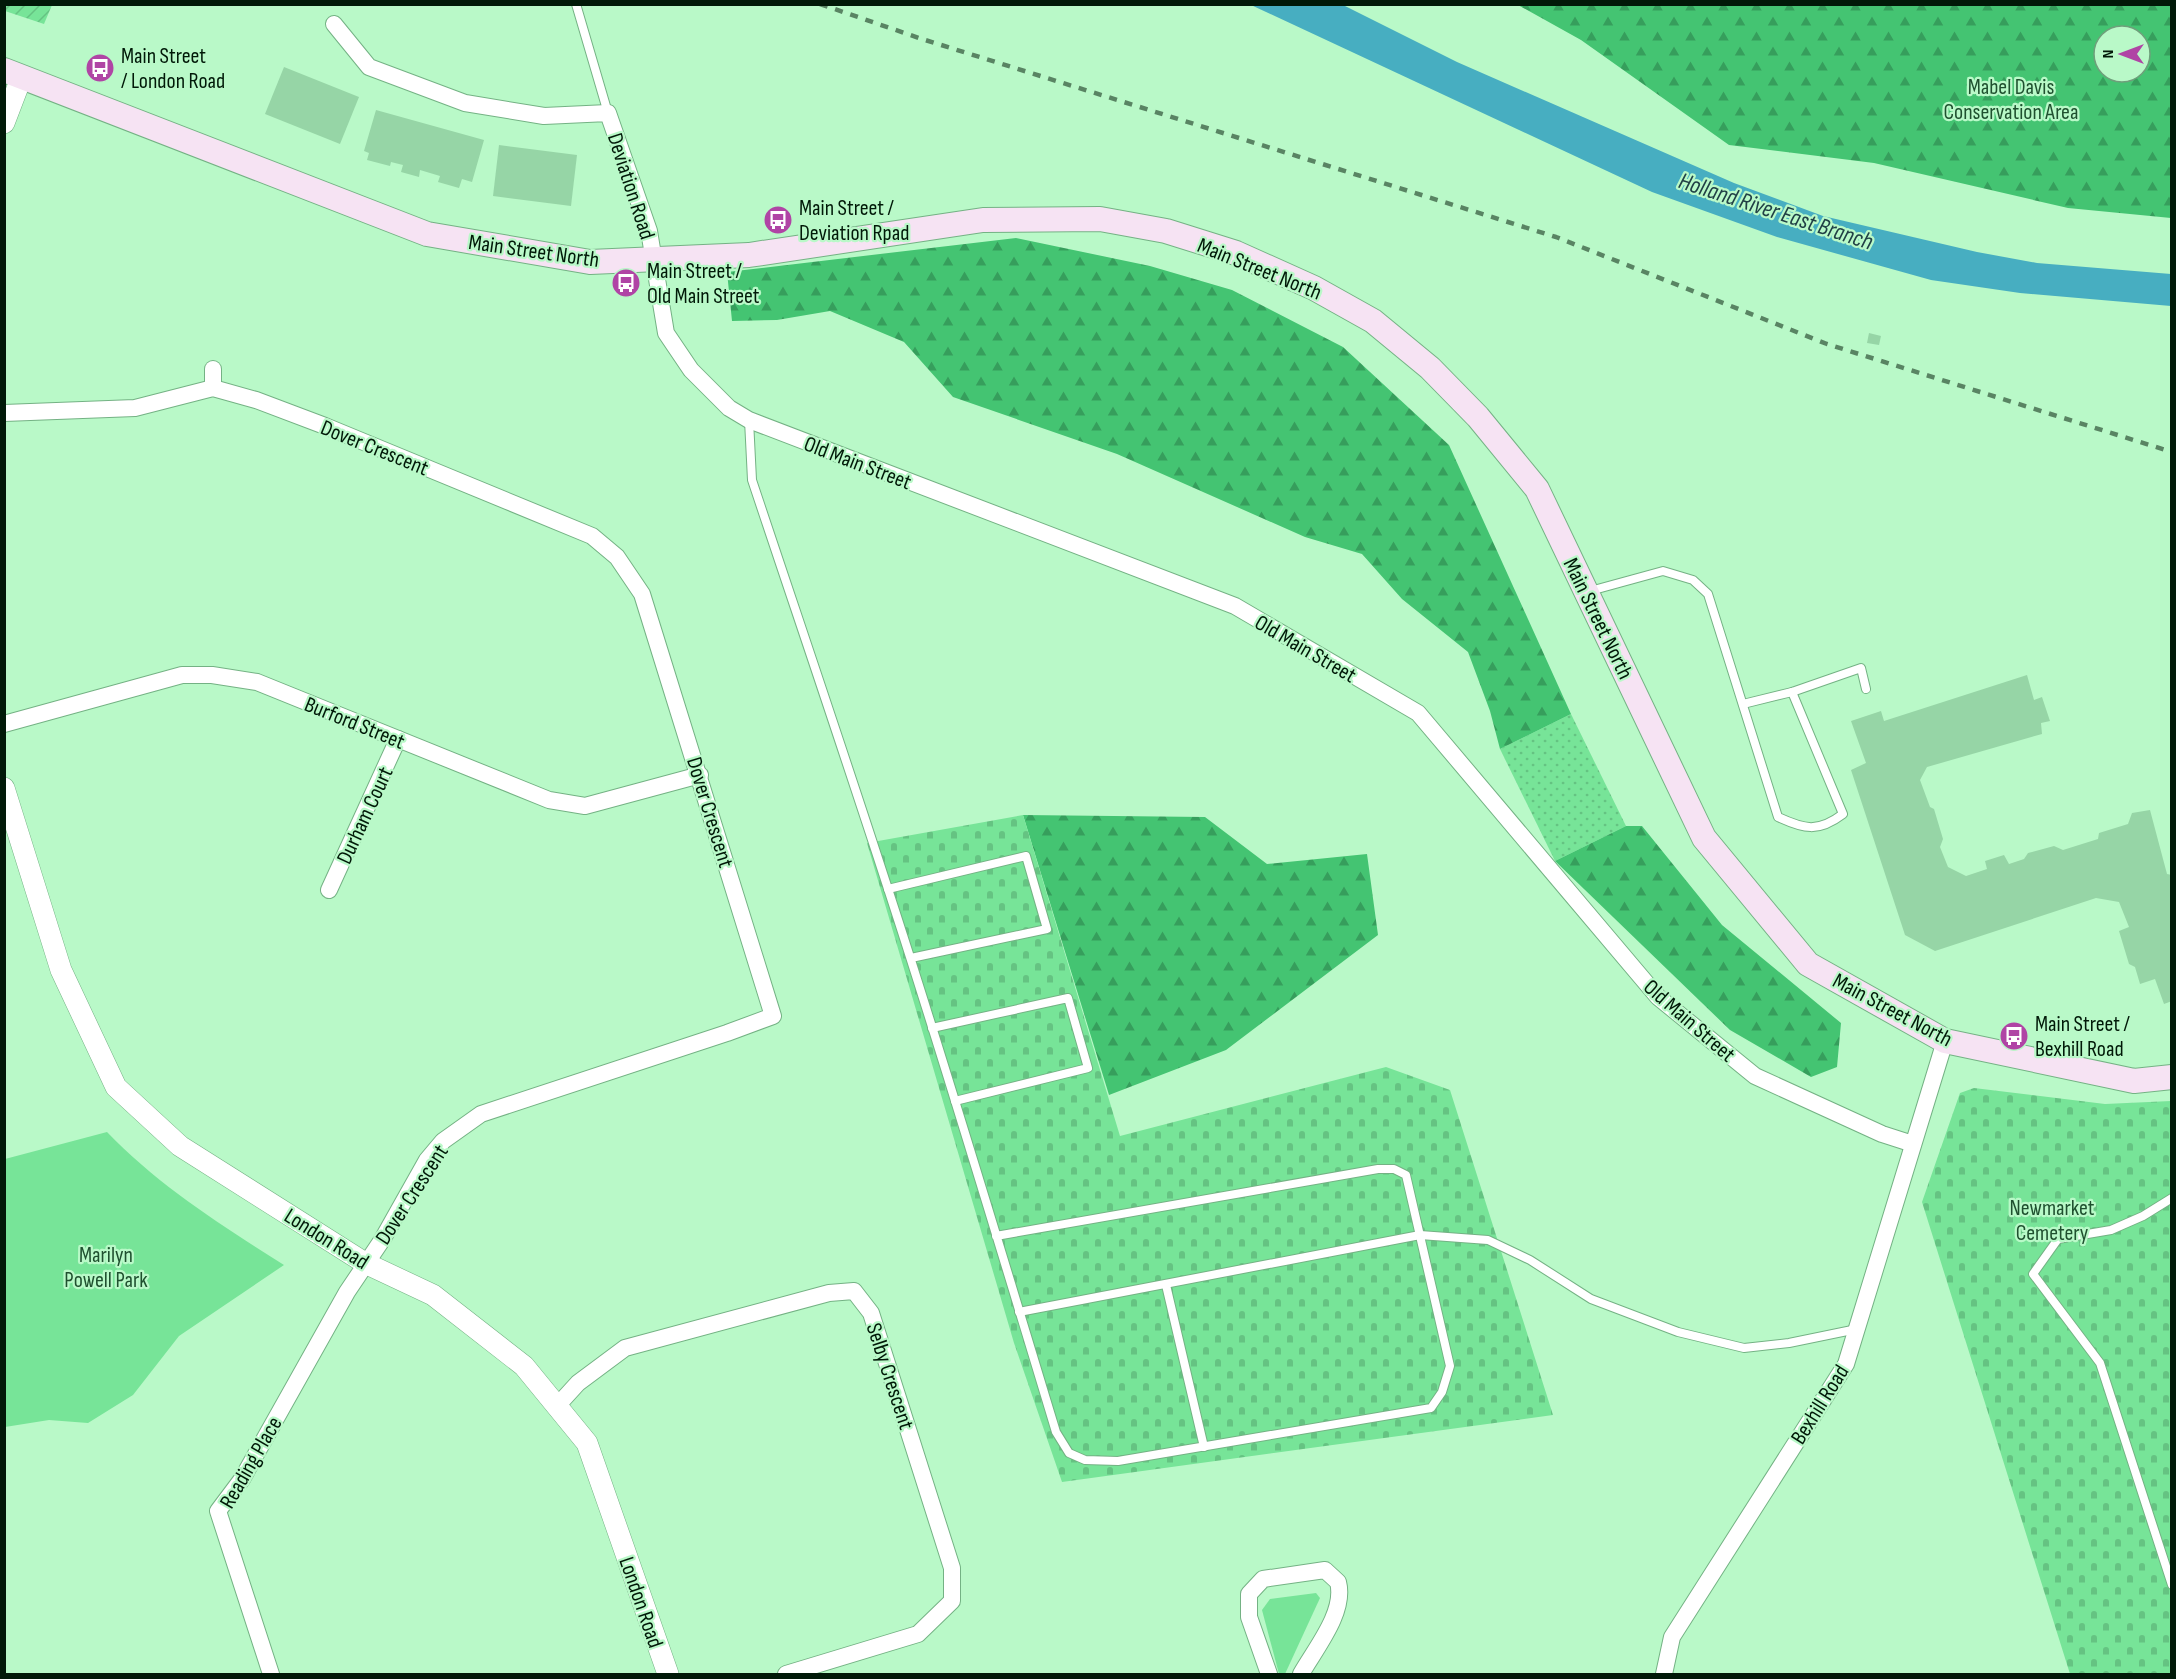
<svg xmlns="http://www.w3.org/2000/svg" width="2176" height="1679" font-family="'Sofia Sans Condensed',sans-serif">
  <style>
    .grass { fill: url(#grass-dots) }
    .forest { fill: url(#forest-firs); fill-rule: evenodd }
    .cemetery { fill: url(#cemetery-stones) }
    .park { fill: #77e498 }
    .garden { fill: url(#garden-furrows) }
    .water { fill: #47aec1 }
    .building { fill: #96d5a6 }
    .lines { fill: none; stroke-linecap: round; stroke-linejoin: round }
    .service-casing { stroke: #74b284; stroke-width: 10 }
    .minor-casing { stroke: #74b284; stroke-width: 18 }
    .tertiary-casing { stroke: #74b284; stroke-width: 22 }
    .secondary-casing { stroke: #74b284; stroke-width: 26 }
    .service { stroke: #fff; stroke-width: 8 }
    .minor { stroke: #fff; stroke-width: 16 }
    .tertiary { stroke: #fff; stroke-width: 21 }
    .secondary { stroke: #f6e3f3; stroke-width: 24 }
    .rail { stroke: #598463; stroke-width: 4.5; stroke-dasharray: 8 8; stroke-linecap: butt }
    .labels { text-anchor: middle; stroke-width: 4.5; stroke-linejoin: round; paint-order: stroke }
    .poi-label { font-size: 22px; fill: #011908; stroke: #b9f9c8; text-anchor: start }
    .park-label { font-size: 22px; fill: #1f502f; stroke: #b9f9c8 }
    .street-label { font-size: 22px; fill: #011908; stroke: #b9f9c8 }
    .water-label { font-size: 24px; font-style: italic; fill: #214046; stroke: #b9f9c8 }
  </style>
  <defs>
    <pattern id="grass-dots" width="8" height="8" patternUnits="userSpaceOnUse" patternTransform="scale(1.5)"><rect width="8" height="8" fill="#77e498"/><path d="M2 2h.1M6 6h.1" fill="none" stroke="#65c382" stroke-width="1.8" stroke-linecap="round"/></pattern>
    <pattern id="forest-firs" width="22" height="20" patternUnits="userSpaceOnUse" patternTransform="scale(1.5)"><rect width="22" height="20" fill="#44c472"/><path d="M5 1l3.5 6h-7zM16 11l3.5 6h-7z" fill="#369e5c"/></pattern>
    <pattern id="cemetery-stones" width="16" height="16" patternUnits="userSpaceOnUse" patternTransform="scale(1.5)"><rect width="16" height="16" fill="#77e498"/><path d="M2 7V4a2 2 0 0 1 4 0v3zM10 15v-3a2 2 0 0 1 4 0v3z" fill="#65c382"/></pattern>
    <pattern id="garden-furrows" width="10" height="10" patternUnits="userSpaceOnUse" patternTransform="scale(1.5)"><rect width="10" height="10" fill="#77e498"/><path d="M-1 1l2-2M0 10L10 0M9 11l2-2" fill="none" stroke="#65c382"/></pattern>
  </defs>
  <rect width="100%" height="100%" fill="#b9f9c8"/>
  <path class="grass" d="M 1571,714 L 1626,826 L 1555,861 L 1500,749 Z"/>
  <g class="forest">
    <path d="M 1518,5 L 2171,5 L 2171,218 L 2068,208 L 1874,163 L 1729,145 L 1581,40 ZM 2104,36 L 2140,36 L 2140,72 L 2104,72 Z"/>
    <path d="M 1016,238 L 1150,266 L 1232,290 L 1343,347 L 1449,445 L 1571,714 L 1500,749 L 1490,711 L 1468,652 L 1402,599 L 1362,554 L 1305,537 L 1117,454 L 953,397 L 904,342 L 830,311 L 777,320 L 732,321 L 727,272 Z"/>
    <path d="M 1023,815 L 1205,817 L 1267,864 L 1367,854 L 1378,935 L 1226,1050 L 1109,1095 Z"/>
    <path d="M 1626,826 L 1642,826 L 1722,925 L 1841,1023 L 1837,1067 L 1811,1077 L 1730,1030 L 1555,861 Z"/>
  </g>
  <g class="cemetery">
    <path d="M 1023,815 L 1120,1136 L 1386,1067 L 1450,1090 L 1553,1415 L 1062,1482 L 1014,1343 L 867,843 Z"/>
    <path d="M 1974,1088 L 2105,1104 L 2171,1101 L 2171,1674 L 2070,1674 L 1922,1202 L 1960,1093 Z"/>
  </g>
  <g class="park">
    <path d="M 107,1132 C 159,1186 221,1225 284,1265 L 179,1336 L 133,1395 L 88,1423 L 49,1420 L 5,1427 L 5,1159 Z"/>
    <path d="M 1316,1593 L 1320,1598 L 1285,1674 L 1279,1674 L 1262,1610 L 1270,1599 Z"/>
  </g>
  <path class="garden" d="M 5,4 L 52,4 L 52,5 L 44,24 L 5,11 Z"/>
  <path class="water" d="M 1251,5 L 1343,5 L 1457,62 L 1734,183 L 1823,216 L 1977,252 L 2037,263 L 2171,274 L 2171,306 L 2020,293 L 1931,280 L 1777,237 L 1652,192 Z"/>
  <g class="building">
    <path d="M 284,67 L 359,97 L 340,144 L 265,114 Z"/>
    <path d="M 376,110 L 484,140 L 472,182 L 462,179 L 459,188 L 438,182 L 440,176 L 420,170 L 419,177 L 401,172 L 403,165 L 391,162 L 390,166 L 367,160 L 369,153 L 364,151 Z"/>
    <path d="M 499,145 L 577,155 L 571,206 L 493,196 Z"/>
    <path d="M 1869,333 L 1881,336 L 1879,345 L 1867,343 Z"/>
    <path d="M 2027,675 L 2034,700 L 2042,697 L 2050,721 L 2041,723 L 2042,734 L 1927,767 L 1920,780 L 1930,807 L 1934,809 L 1943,839 L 1940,847 L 1948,867 L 1966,876 L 1987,869 L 1985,861 L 2004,855 L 2009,864 L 2024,859 L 2028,853 L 2054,846 L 2063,850 L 2098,839 L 2099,833 L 2128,824 L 2132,813 L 2150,810 L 2167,874 L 2172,875 L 2172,1001 L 2164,1004 L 2155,979 L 2140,984 L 2135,967 L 2129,964 L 2119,931 L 2129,927 L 2119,902 L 2096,898 L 1935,951 L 1905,935 L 1851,770 L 1866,763 L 1851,721 L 1881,711 L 1884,721 Z"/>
  </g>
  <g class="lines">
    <g class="service-casing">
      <g id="service">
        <path d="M 576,4 L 608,113"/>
        <path d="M 749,420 L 752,480 C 805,639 859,797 910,957 C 960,1114 1008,1273 1056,1432 L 1069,1453 L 1085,1460 L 1118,1461 L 1431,1408 L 1442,1392 L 1450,1366 L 1406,1175 L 1394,1169 L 1378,1169 L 996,1236"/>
        <path d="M 1590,591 L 1663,571 L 1693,580 L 1708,594 L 1778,817 C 1804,829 1818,833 1843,814 L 1792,692"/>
        <path d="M 1743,704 L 1792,692 L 1861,668 L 1866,689"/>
        <path d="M 888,889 L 1026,856 L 1047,929 L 911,958"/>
        <path d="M 932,1028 L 1068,998 L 1088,1068 L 955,1101"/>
        <path d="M 2172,1198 L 2143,1216 L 2111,1230 L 2058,1239 L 2033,1274 L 2100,1363 L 2172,1585"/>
        <path d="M 1166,1285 L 1204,1447"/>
        <path d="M 1019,1312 L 1420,1235 L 1488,1240 L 1530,1260 L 1591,1299 L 1678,1332 L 1744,1348 L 1789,1343 L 1857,1329"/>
      </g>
    </g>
    <g class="minor-casing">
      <g id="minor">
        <path d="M 334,24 L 369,67 L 465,103 L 544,116 L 608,113 L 649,231 L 666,333 L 691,370 L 729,408 L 749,420 L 1235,606 L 1418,713 L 1658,997 L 1755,1076 L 1882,1134 L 1913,1144"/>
        <path d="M 213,369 L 213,388"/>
        <path d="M 4,413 L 135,408 L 213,388 L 256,400 L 325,426 L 592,536 L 617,557 L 642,594 L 773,1016 L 727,1033 L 481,1114 L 443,1141 L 427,1160 L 382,1240 L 347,1292 L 242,1479 L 218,1511 L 271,1674"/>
        <path d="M 4,724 L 182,675 L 212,675 L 257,682 L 549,800 L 585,806 L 700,775"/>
        <path d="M 329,890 L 398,739"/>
        <path d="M 557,1406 L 578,1383 L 625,1348 L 829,1293 L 854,1291 L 871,1313 L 952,1568 L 952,1601 L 918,1634 L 786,1674"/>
        <path d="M 1269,1674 L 1249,1617 L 1249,1594 L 1263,1579 L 1325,1570 L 1338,1582 C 1346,1612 1315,1649 1301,1674"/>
        <path d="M 1664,1674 L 1672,1637 L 1846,1364 L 1945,1041"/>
      </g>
    </g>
    <g class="tertiary-casing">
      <g id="tertiary">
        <path d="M 4,123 L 22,76"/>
        <path d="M 4,788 L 61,970 L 116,1087 L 180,1146 L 365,1263 L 433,1295 L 524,1366 L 587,1443 L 668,1674"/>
      </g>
    </g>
    <g class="secondary-casing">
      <path id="secondary" d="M 4,70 L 427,234 L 590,262 L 749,255 L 983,220 L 1100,219 L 1166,231 L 1236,253 L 1314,288 L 1373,321 L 1430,368 L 1478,417 L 1537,489 L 1704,838 L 1808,964 L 1945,1041 L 2134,1081 L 2172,1077"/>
    </g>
    <use href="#service" class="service"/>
    <use href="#minor" class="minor"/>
    <use href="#tertiary" class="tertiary"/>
    <use href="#secondary" class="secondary"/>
    <path class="rail" d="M 820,4 L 922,39 L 1556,237 L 1827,344 L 2172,452"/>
  </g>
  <defs>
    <g id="bus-disc" transform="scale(1.5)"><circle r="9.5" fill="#b044a5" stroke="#b9f9c8"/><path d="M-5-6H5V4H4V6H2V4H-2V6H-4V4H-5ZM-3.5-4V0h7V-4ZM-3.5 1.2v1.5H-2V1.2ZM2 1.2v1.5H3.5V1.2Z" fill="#fff"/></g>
  </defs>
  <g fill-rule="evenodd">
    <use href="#bus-disc" x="100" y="68"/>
    <use href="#bus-disc" x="778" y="220"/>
    <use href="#bus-disc" x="626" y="283"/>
    <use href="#bus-disc" x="2014" y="1036"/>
  </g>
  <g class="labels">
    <g class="poi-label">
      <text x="121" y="63">Main Street<tspan x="121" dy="25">/ London Road</tspan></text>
      <text x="799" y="215">Main Street /<tspan x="799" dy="25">Deviation Rpad</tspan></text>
      <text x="647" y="278">Main Street /<tspan x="647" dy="25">Old Main Street</tspan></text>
      <text x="2035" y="1031">Main Street /<tspan x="2035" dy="25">Bexhill Road</tspan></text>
    </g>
    <g class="park-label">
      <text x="2011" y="94">Mabel Davis<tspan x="2011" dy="25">Conservation Area</tspan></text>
      <text x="2052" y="1215">Newmarket<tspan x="2052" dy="25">Cemetery</tspan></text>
      <text x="106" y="1262">Marilyn<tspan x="106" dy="25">Powell Park</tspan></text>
    </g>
    <g class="street-label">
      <text transform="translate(632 186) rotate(72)" y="8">Deviation Road</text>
      <text transform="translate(534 250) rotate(8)" y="8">Main Street North</text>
      <text transform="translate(1260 268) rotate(22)" y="8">Main Street North</text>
      <text transform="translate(375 447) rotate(22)" y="8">Dover Crescent</text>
      <text transform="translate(858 462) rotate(21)" y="8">Old Main Street</text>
      <text transform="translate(1599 618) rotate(64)" y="8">Main Street North</text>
      <text transform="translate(1306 648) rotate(30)" y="8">Old Main Street</text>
      <text transform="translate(355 722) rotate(22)" y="8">Burford Street</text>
      <text transform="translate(711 812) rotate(73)" y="8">Dover Crescent</text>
      <text transform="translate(364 815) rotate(-65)" y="8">Durham Court</text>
      <text transform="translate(1893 1009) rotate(28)" y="8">Main Street North</text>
      <text transform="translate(1690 1020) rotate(41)" y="8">Old Main Street</text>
      <text transform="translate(411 1194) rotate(-57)" y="8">Dover Crescent</text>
      <text transform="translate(327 1238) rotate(32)" y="8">London Road</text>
      <text transform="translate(891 1376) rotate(72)" y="8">Selby Crescent</text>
      <text transform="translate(1819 1404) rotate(-58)" y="8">Bexhill Road</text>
      <text transform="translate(250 1462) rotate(-60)" y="8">Reading Place</text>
      <text transform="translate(642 1602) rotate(71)" y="8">London Road</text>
    </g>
    <g class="water-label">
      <text transform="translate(1776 211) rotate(18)" y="8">Holland River East Branch</text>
    </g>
  </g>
  <rect width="2176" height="1679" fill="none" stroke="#011908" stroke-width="12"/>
  <g transform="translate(2122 54) rotate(270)"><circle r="28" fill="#b9f9c8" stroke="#6f9f7b" stroke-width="1.5"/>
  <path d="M0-4.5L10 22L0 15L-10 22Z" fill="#b044a5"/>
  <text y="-9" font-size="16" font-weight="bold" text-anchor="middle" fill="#011908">N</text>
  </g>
</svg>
